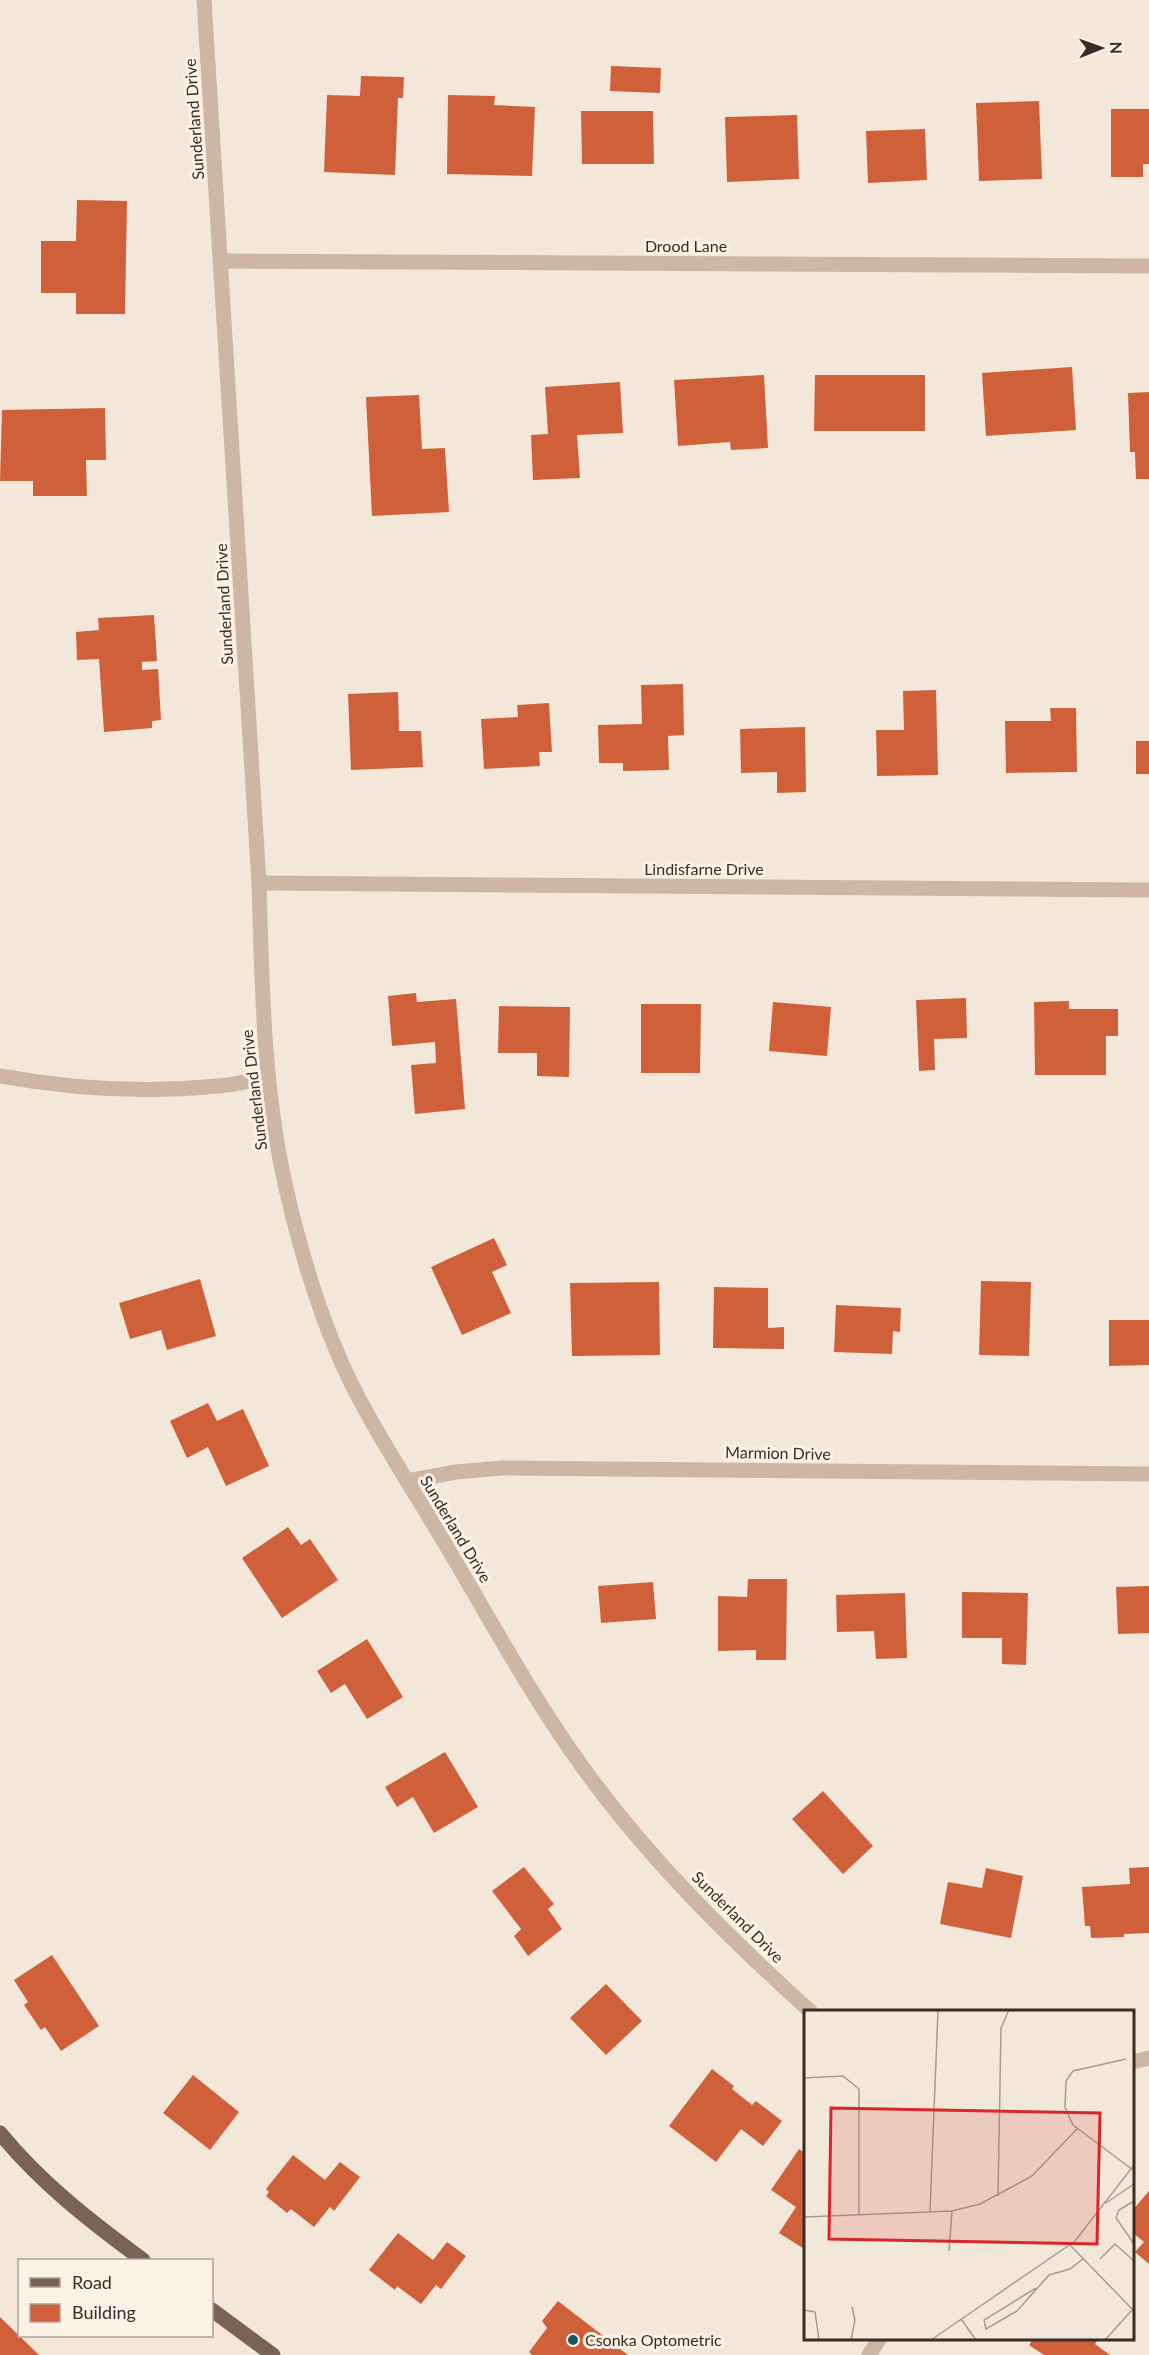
<svg xmlns="http://www.w3.org/2000/svg" width="1149" height="2355" font-family="Lato,sans-serif">
  <style>
    .building { fill: #d0603a }
    .lines { fill: none; stroke-linecap: round; stroke-linejoin: round }
    .lane { stroke: #cdb7a4; stroke-width: 15 }
    .street { stroke: #cdb7a4; stroke-width: 15 }
    .primary { stroke: #7b6256; stroke-width: 15 }
    .poi-dot { fill: #18575c; stroke: #fbf1e6; stroke-width: 2 }
    .labels { text-anchor: middle; stroke-width: 6; stroke-linejoin: round; paint-order: stroke }
    .street-label { font-size: 16px; fill: #372c26; stroke: #fbf1e6 }
    .poi-label { font-size: 16px; fill: #372c26; stroke: #fbf1e6; text-anchor: start }
    .inset-road { fill: none; stroke: #a89c91; stroke-width: 1.5 }
    .view { fill: #d62828; fill-opacity: 0.15; stroke: #d62828; stroke-width: 3 }
    .inset-edge { fill: none; stroke: #372c26; stroke-width: 3 }
  </style>
  <rect width="100%" height="100%" fill="#f3e7d9"/>
  <g class="building">
    <path d="M 611,66 L 661,68 L 660,93 L 610,91 Z"/>
    <path d="M 361,76 L 404,77 L 403,98 L 398,98 L 395,175 L 324,172 L 327,95 L 360,96 Z"/>
    <path d="M 448,95 L 495,96 L 494,105 L 535,107 L 532,176 L 447,174 Z"/>
    <path d="M 1039,101 L 1042,179 L 979,181 L 976,103 Z"/>
    <path d="M 1111,109 L 1149,109 L 1149,164 L 1143,164 L 1143,177 L 1111,177 Z"/>
    <path d="M 581,111 L 653,111 L 654,164 L 582,164 Z"/>
    <path d="M 797,115 L 799,179 L 727,182 L 725,117 Z"/>
    <path d="M 925,129 L 927,180 L 868,183 L 866,131 Z"/>
    <path d="M 77,200 L 127,201 L 125,314 L 76,314 L 76,293 L 41,293 L 41,241 L 76,241 Z"/>
    <path d="M 1072,367 L 1076,430 L 986,436 L 982,373 Z"/>
    <path d="M 764,375 L 768,448 L 731,450 L 730,442 L 678,446 L 674,380 Z"/>
    <path d="M 815,375 L 925,375 L 925,431 L 814,431 Z"/>
    <path d="M 620,382 L 623,433 L 577,435 L 580,478 L 533,480 L 531,435 L 548,434 L 545,387 Z"/>
    <path d="M 1149,392 L 1149,479 L 1136,479 L 1135,452 L 1130,452 L 1128,393 Z"/>
    <path d="M 419,395 L 422,449 L 445,448 L 449,512 L 372,516 L 366,397 Z"/>
    <path d="M 105,408 L 106,460 L 86,460 L 87,496 L 33,496 L 33,481 L 0,481 L 2,410 Z"/>
    <path d="M 154,615 L 157,661 L 142,662 L 142,670 L 158,669 L 161,720 L 152,721 L 152,728 L 104,732 L 99,659 L 77,660 L 76,632 L 99,630 L 98,618 Z"/>
    <path d="M 683,684 L 684,735 L 668,736 L 669,770 L 623,771 L 623,763 L 599,763 L 598,725 L 642,724 L 641,685 Z"/>
    <path d="M 936,690 L 938,775 L 877,776 L 876,730 L 904,730 L 903,691 Z"/>
    <path d="M 398,692 L 399,731 L 421,731 L 423,767 L 351,770 L 348,694 Z"/>
    <path d="M 549,703 L 552,752 L 539,752 L 540,766 L 484,769 L 481,719 L 518,717 L 517,705 Z"/>
    <path d="M 1050,708 L 1076,708 L 1077,772 L 1006,773 L 1005,721 L 1051,721 Z"/>
    <path d="M 805,727 L 806,792 L 777,793 L 777,772 L 741,773 L 740,729 Z"/>
    <rect x="1136" y="741" width="13" height="33"/>
    <path d="M 416,993 L 417,1002 L 456,999 L 465,1109 L 415,1114 L 411,1065 L 436,1063 L 435,1042 L 392,1046 L 388,996 Z"/>
    <path d="M 966,998 L 967,1038 L 934,1039 L 935,1070 L 919,1071 L 916,1000 Z"/>
    <path d="M 1069,1001 L 1069,1009 L 1118,1009 L 1118,1036 L 1106,1036 L 1106,1075 L 1035,1075 L 1034,1002 Z"/>
    <path d="M 773,1002 L 831,1007 L 827,1056 L 769,1051 Z"/>
    <path d="M 641,1004 L 701,1004 L 700,1073 L 641,1073 Z"/>
    <path d="M 499,1006 L 570,1007 L 569,1077 L 537,1076 L 537,1053 L 498,1053 Z"/>
    <path d="M 494,1238 L 507,1265 L 492,1272 L 511,1313 L 462,1335 L 431,1267 Z"/>
    <path d="M 200,1279 L 216,1336 L 167,1350 L 161,1330 L 130,1339 L 119,1303 Z"/>
    <path d="M 981,1281 L 1031,1282 L 1029,1356 L 979,1355 Z"/>
    <path d="M 659,1282 L 660,1355 L 572,1356 L 570,1283 Z"/>
    <path d="M 714,1287 L 768,1288 L 768,1328 L 784,1327 L 784,1349 L 713,1348 Z"/>
    <path d="M 836,1305 L 901,1308 L 900,1332 L 893,1331 L 892,1354 L 834,1352 Z"/>
    <path d="M 1109,1320 L 1149,1320 L 1149,1365 L 1109,1366 Z"/>
    <path d="M 208,1403 L 217,1421 L 243,1409 L 269,1466 L 226,1486 L 208,1447 L 187,1458 L 170,1421 Z"/>
    <path d="M 288,1527 L 301,1545 L 310,1539 L 338,1580 L 282,1618 L 242,1558 Z"/>
    <path d="M 748,1579 L 787,1579 L 786,1660 L 756,1660 L 756,1650 L 718,1651 L 718,1596 L 747,1597 Z"/>
    <path d="M 653,1582 L 656,1619 L 601,1623 L 598,1586 Z"/>
    <path d="M 1149,1586 L 1149,1633 L 1118,1634 L 1116,1587 Z"/>
    <path d="M 962,1592 L 1028,1593 L 1026,1665 L 1002,1664 L 1002,1638 L 962,1638 Z"/>
    <path d="M 905,1593 L 907,1658 L 876,1659 L 874,1631 L 837,1632 L 836,1595 Z"/>
    <path d="M 367,1639 L 403,1697 L 367,1719 L 345,1684 L 331,1693 L 317,1671 Z"/>
    <path d="M 445,1752 L 478,1807 L 434,1833 L 413,1797 L 397,1807 L 385,1787 Z"/>
    <path d="M 823,1791 L 873,1846 L 843,1874 L 792,1819 Z"/>
    <path d="M 524,1867 L 554,1904 L 548,1909 L 562,1929 L 528,1956 L 514,1936 L 521,1929 L 492,1891 Z"/>
    <path d="M 1149,1867 L 1149,1933 L 1124,1934 L 1124,1937 L 1091,1938 L 1090,1926 L 1085,1926 L 1082,1887 L 1130,1884 L 1129,1868 Z"/>
    <path d="M 986,1868 L 1023,1876 L 1011,1938 L 940,1924 L 948,1882 L 982,1888 Z"/>
    <path d="M 52,1955 L 99,2026 L 61,2051 L 45,2027 L 41,2030 L 24,2005 L 28,2002 L 14,1980 Z"/>
    <path d="M 606,1984 L 642,2021 L 606,2055 L 570,2018 Z"/>
    <path d="M 712,2069 L 734,2086 L 732,2089 L 752,2105 L 756,2101 L 782,2121 L 763,2146 L 741,2129 L 716,2162 L 669,2126 Z"/>
    <path d="M 193,2075 L 239,2112 L 210,2150 L 163,2113 Z"/>
    <path d="M 799,2149 L 806,2154 L 806,2250 L 779,2233 L 796,2207 L 771,2190 Z"/>
    <path d="M 293,2155 L 325,2180 L 340,2162 L 360,2177 L 334,2211 L 330,2207 L 314,2227 L 291,2209 L 287,2213 L 266,2196 L 269,2192 L 266,2189 Z"/>
    <path d="M 1149,2191 L 1149,2264 L 1135,2252 L 1144,2242 L 1132,2232 L 1132,2211 Z"/>
    <path d="M 398,2233 L 433,2260 L 447,2242 L 466,2256 L 441,2289 L 436,2285 L 421,2304 L 397,2286 L 395,2290 L 369,2270 Z"/>
    <path d="M 558,2301 L 628,2355 L 532,2355 L 529,2352 L 547,2328 L 542,2321 Z"/>
    <path d="M 0,2317 L 39,2355 L 0,2355 Z"/>
    <path d="M 1034,2338 L 1099,2338 L 1095,2344 L 1110,2355 L 1044,2355 L 1029,2345 Z"/>
  </g>
  <g class="lines">
    <path class="lane" d="M 0,1076 C 71,1089 146,1093 218,1086 C 235,1085 252,1080 268,1077"/>
    <g class="street">
      <path d="M 204,0 L 259,883 C 262,985 263,1088 286,1188 C 301,1254 322,1324 352,1385 C 378,1437 411,1486 441,1537 C 488,1615 530,1695 584,1769 C 649,1859 729,1938 811,2012"/>
      <path d="M 222,261 L 1149,266"/>
      <path d="M 259,883 L 1149,890"/>
      <path d="M 407,1481 L 456,1472 L 502,1468 L 1149,1474"/>
      <path d="M 1132,2062 L 1149,2058"/>
      <path d="M 869,2355 L 880,2338"/>
    </g>
    <g class="primary">
      <path d="M 0,2133 C 41,2183 91,2222 143,2260"/>
      <path d="M 212,2310 L 273,2355"/>
    </g>
  </g>
  <circle class="poi-dot" cx="573" cy="2340" r="6"/>
  <g class="labels">
    <g class="street-label">
      <text transform="translate(194 119) rotate(-94)" y="6">Sunderland Drive</text>
      <text x="686" y="252">Drood Lane</text>
      <text transform="translate(224 604) rotate(-93)" y="6">Sunderland Drive</text>
      <text x="704" y="875">Lindisfarne Drive</text>
      <text transform="translate(254 1090) rotate(-97)" y="6">Sunderland Drive</text>
      <text transform="translate(778 1453) rotate(1)" y="6">Marmion Drive</text>
      <text transform="translate(456 1529) rotate(59)" y="6">Sunderland Drive</text>
      <text transform="translate(738 1917) rotate(45)" y="6">Sunderland Drive</text>
    </g>
    <g class="poi-label">
      <text x="585" y="2346">Csonka Optometric</text>
    </g>
  </g>
  <g transform="translate(804 2010)">
    <rect width="330" height="330" fill="#f3e7d9"/>
    <path class="inset-road" d="M 322,49 L 269,61 L 262,71 L 261,97 L 269,115 L 329,160M 0,68 L 39,66 L 55,79 L 55,204M 194,186 L 197,18 L 205,0M 330,191 L 315,200 L 312,208 L 330,234M 302,193 L 330,174M 126,201 L 134,0M 0,207 L 148,201 L 176,194 L 228,166 L 273,119M 266,235 L 330,301M 145,241 L 148,201M 296,249 L 311,234 L 330,251M 232,278 L 180,310 L 182,319 L 213,301 L 245,265 L 266,259 L 280,248M 0,300 L 11,302 L 15,330M 157,309 L 172,330M 47,330 L 51,310 L 48,297M 127,330 L 271,231 L 330,155M 301,330 L 329,299"/>
    <path class="view" d="M 27,98 L 296,103 L 293,234 L 25,229 Z"/>
    <rect width="330" height="330" class="inset-edge"/>
  </g>
  <rect x="18" y="2259" width="195" height="78" fill="#fbf1e6" stroke="#ada299" stroke-width="1.5"/>
  <rect x="30" y="2278" width="30" height="9" fill="#7b6256" stroke="#ada299" stroke-width="1.5"/>
  <text x="72" y="2289" font-size="18" fill="#372c26">Road</text>
  <rect x="30" y="2304" width="30" height="18" fill="#d0603a" stroke="#ada299" stroke-width="1.5"/>
  <text x="72" y="2319" font-size="18" fill="#372c26">Building</text>
  <g transform="translate(1101 48) rotate(89)" stroke="#fbf1e6" stroke-width="4.5" paint-order="stroke">
  <path d="M0-4.5L10 22L0 15L-10 22Z" fill="#372c26"/>
  <text y="-9" font-size="16" font-weight="bold" text-anchor="middle" fill="#372c26">N</text>
  </g>
</svg>
